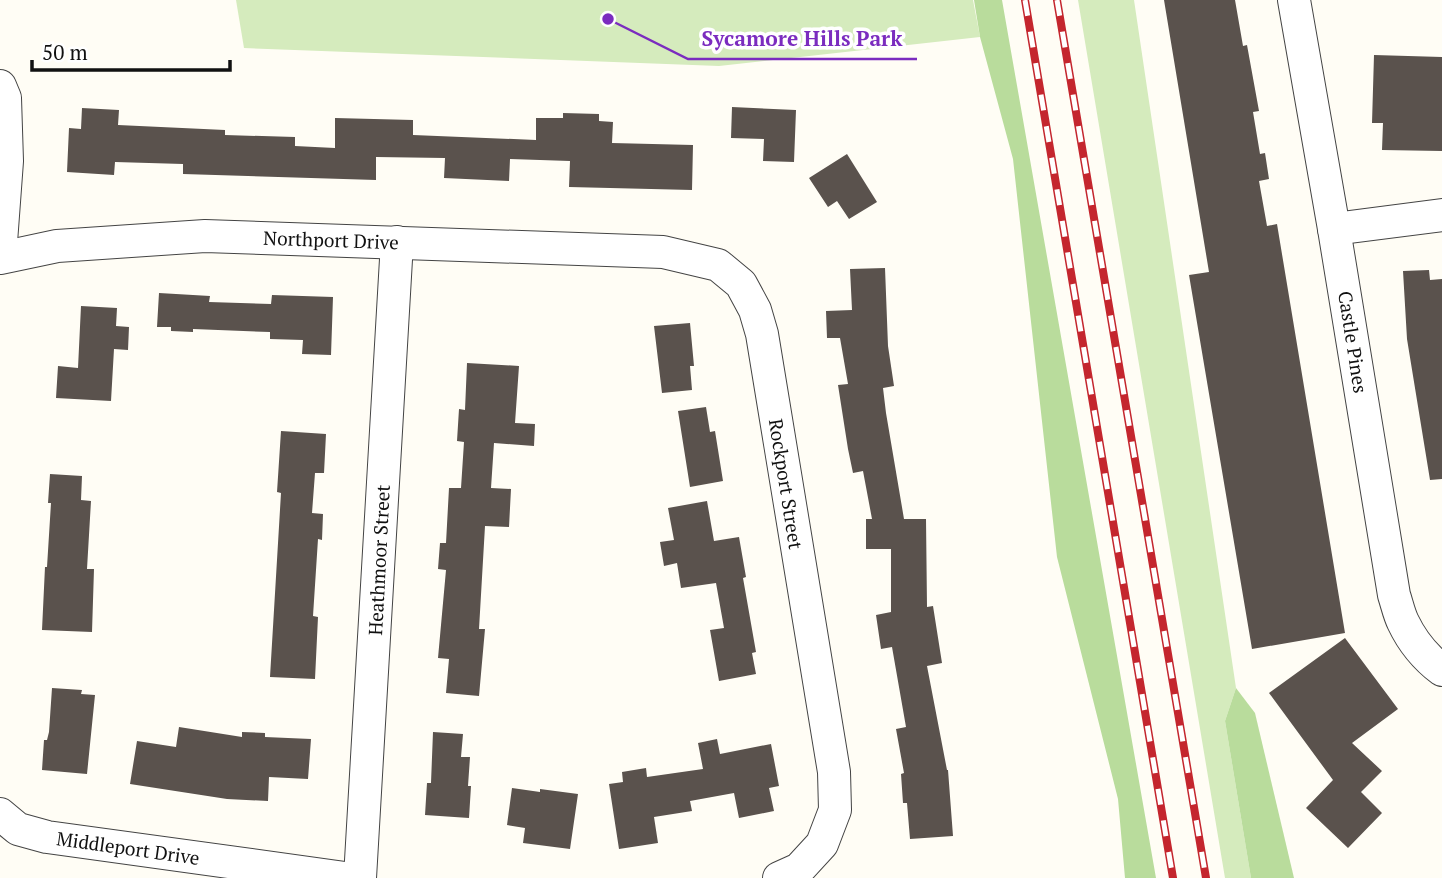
<svg xmlns="http://www.w3.org/2000/svg" width="1442" height="878" font-family="'PT Serif',serif">
  <style>
    .green { fill: #d5ebbd }
    .forest { fill: #b9dc9c }
    .building { fill: #5a524d }
    .lines { fill: none; stroke-linecap: round; stroke-linejoin: round }
    .street-casing { stroke: #444; stroke-width: 34 }
    .street { stroke: #fff; stroke-width: 32 }
    .rail-casing { stroke: #c4262e; stroke-width: 8 }
    .rail { stroke: #fff; stroke-width: 5; stroke-dasharray: 16; stroke-linecap: butt }
    .labels { text-anchor: middle; stroke-width: 7; stroke-linejoin: round; paint-order: stroke }
    .street-label { font-size: 19px; fill: #111; stroke: #fff }
    .leader { fill: none; stroke: #7b2cbf; stroke-width: 2.5 }
    .callout-dot { fill: #7b2cbf; stroke: #fff; stroke-width: 2.5 }
    .callout-label { font-size: 21px; text-anchor: middle; font-weight: bold; fill: #7b2cbf; stroke: #fff; stroke-width: 7; stroke-linejoin: round; paint-order: stroke }
  </style>
  <rect width="100%" height="100%" fill="#fffdf5"/>
  <g class="green">
    <path d="M 236,0 L 973,0 L 980,37 L 719,66 L 244,48 Z"/>
    <path d="M 1078,0 L 1134,0 L 1236,688 L 1225,721 L 1251,878 L 1225,878 Z"/>
  </g>
  <g class="forest">
    <path d="M 974,0 L 1002,0 L 1156,878 L 1125,878 L 1118,799 L 1057,557 L 1013,159 L 980,37 Z"/>
    <path d="M 1236,688 L 1255,713 L 1294,878 L 1251,878 L 1225,721 Z"/>
  </g>
  <g class="building">
    <path d="M 1164,0 L 1235,0 L 1243,46 L 1247,45 L 1259,111 L 1253,112 L 1260,154 L 1265,153 L 1269,179 L 1259,181 L 1267,226 L 1277,224 L 1345,633 L 1252,649 L 1189,275 L 1209,272 Z"/>
    <path d="M 1374,55 L 1442,57 L 1442,151 L 1382,150 L 1383,123 L 1372,123 Z"/>
    <path d="M 732,107 L 796,110 L 794,162 L 763,161 L 764,139 L 731,138 Z"/>
    <path d="M 82,108 L 119,110 L 118,125 L 225,130 L 225,135 L 295,137 L 295,146 L 335,148 L 335,118 L 413,120 L 413,135 L 536,140 L 536,118 L 563,118 L 563,113 L 599,114 L 599,121 L 613,122 L 612,143 L 693,145 L 692,190 L 569,187 L 570,161 L 510,159 L 509,181 L 444,178 L 445,158 L 376,157 L 376,180 L 183,174 L 183,164 L 115,162 L 114,175 L 67,172 L 69,128 L 81,129 Z"/>
    <path d="M 847,154 L 877,202 L 849,219 L 837,201 L 828,207 L 809,178 Z"/>
    <path d="M 885,268 L 888,346 L 894,386 L 883,388 L 886,413 L 904,519 L 926,519 L 927,607 L 933,606 L 942,663 L 927,666 L 947,770 L 948,770 L 953,836 L 910,839 L 907,803 L 903,803 L 901,774 L 904,773 L 896,729 L 906,727 L 892,647 L 881,649 L 876,615 L 891,612 L 891,549 L 866,549 L 866,519 L 872,519 L 863,471 L 853,473 L 848,449 L 838,385 L 848,384 L 840,338 L 827,338 L 826,311 L 852,310 L 850,269 Z"/>
    <path d="M 1429,270 L 1430,280 L 1442,279 L 1442,479 L 1430,480 L 1407,339 L 1403,271 Z"/>
    <path d="M 159,293 L 210,296 L 209,302 L 271,304 L 272,295 L 333,297 L 331,355 L 302,354 L 303,340 L 270,339 L 270,332 L 193,329 L 193,332 L 171,331 L 171,327 L 157,327 Z"/>
    <path d="M 81,306 L 117,308 L 116,326 L 129,327 L 128,350 L 114,349 L 111,401 L 56,398 L 58,366 L 78,368 Z"/>
    <path d="M 690,323 L 694,366 L 690,366 L 692,390 L 662,393 L 654,326 Z"/>
    <path d="M 467,363 L 519,366 L 515,423 L 535,424 L 534,446 L 494,443 L 491,488 L 511,489 L 509,527 L 485,526 L 479,629 L 485,629 L 479,696 L 446,693 L 449,659 L 438,658 L 446,570 L 438,569 L 440,543 L 446,543 L 449,488 L 461,488 L 464,442 L 457,441 L 459,409 L 465,410 Z"/>
    <path d="M 706,407 L 710,432 L 715,431 L 723,481 L 690,487 L 678,411 Z"/>
    <path d="M 281,431 L 326,434 L 324,473 L 315,473 L 312,513 L 323,514 L 322,540 L 318,539 L 313,616 L 318,617 L 315,679 L 270,677 L 281,493 L 277,492 Z"/>
    <path d="M 50,474 L 82,476 L 81,500 L 91,501 L 87,569 L 94,569 L 92,632 L 42,630 L 45,567 L 47,567 L 51,503 L 48,503 Z"/>
    <path d="M 707,501 L 714,541 L 739,537 L 746,577 L 743,578 L 756,652 L 752,653 L 756,674 L 719,681 L 710,630 L 724,628 L 716,583 L 681,588 L 677,563 L 664,566 L 660,542 L 674,540 L 668,508 Z"/>
    <path d="M 1345,638 L 1398,709 L 1352,743 L 1382,771 L 1361,792 L 1382,813 L 1348,848 L 1306,808 L 1333,780 L 1269,693 Z"/>
    <path d="M 52,688 L 82,690 L 81,694 L 95,695 L 87,774 L 42,770 L 44,740 L 47,740 L 49,732 Z"/>
    <path d="M 179,727 L 242,737 L 242,732 L 265,733 L 265,737 L 311,739 L 308,779 L 269,777 L 268,801 L 227,799 L 130,784 L 137,741 L 176,747 Z"/>
    <path d="M 433,732 L 463,734 L 461,757 L 470,757 L 468,786 L 471,786 L 469,818 L 425,815 L 427,783 L 431,783 Z"/>
    <path d="M 717,739 L 720,754 L 771,744 L 779,786 L 769,788 L 774,811 L 739,818 L 734,793 L 690,801 L 692,811 L 654,817 L 658,843 L 619,849 L 609,784 L 623,782 L 622,772 L 646,768 L 647,777 L 703,769 L 698,743 Z"/>
    <path d="M 512,788 L 540,792 L 540,789 L 578,794 L 570,849 L 523,843 L 525,828 L 507,825 Z"/>
  </g>
  <g class="lines">
    <g class="street-casing">
      <g id="street">
        <path d="M 1294,0 L 1334,229 L 1394,595 C 1397,604 1399,614 1403,622 C 1412,641 1426,658 1442,670"/>
        <path d="M 0,86 L 5,98 L 7,161 L 0,256"/>
        <path d="M 1334,229 L 1442,215"/>
        <path d="M 0,258 L 57,246 L 205,236 L 663,252 L 718,265 L 741,284 L 755,310 L 762,334 L 834,772 L 835,810 L 822,844 L 799,869 L 779,878"/>
        <path d="M 0,814 L 18,829 L 47,837 L 345,878"/>
        <path d="M 360,878 L 397,242"/>
      </g>
    </g>
    <use href="#street" class="street"/>
    <g class="rail-casing">
      <g id="rail">
        <path d="M 1025,0 L 1173,878"/>
        <path d="M 1057,0 L 1206,878"/>
      </g>
    </g>
    <use href="#rail" class="rail"/>
  </g>
  <g class="labels">
    <g class="street-label">
      <text transform="translate(331 240) rotate(2)" y="7">Northport Drive</text>
      <text transform="translate(1353 342) rotate(81)" y="7">Castle Pines</text>
      <text transform="translate(786 484) rotate(81)" y="7">Rockport Street</text>
      <text transform="translate(379 560) rotate(-87)" y="7">Heathmoor Street</text>
      <text transform="translate(128 848) rotate(8)" y="7">Middleport Drive</text>
    </g>
  </g>
  <path class="leader" d="M608 19L688 59H917"/>
  <circle class="callout-dot" cx="608" cy="19" r="7"/>
  <g class="callout-label">
    <text x="802" y="46">Sycamore Hills Park</text>
  </g>
  <path d="M32 60v10h198v-10" fill="none" stroke="#111111" stroke-width="3.5"/>
  <text x="42" y="60" font-size="21" fill="#111111" stroke="#ffffff" stroke-width="5" paint-order="stroke">50 m</text>
</svg>
